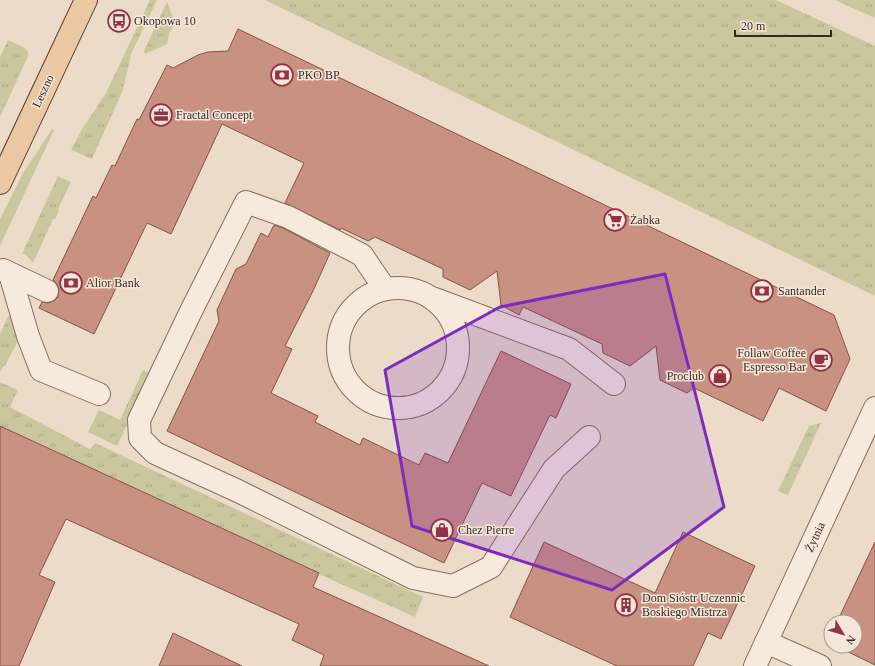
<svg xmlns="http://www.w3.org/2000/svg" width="875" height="666" font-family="Georgia,serif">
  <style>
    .grass { fill: url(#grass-tufts) }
    .garden { fill: #cac69d }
    .building { fill: #c89181; stroke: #855246 }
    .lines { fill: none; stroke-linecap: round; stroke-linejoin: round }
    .minor-casing { stroke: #876c5f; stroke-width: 24 }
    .major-casing { stroke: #563c32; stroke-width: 24 }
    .minor { stroke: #f7eadc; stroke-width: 22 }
    .major { stroke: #ecc7a4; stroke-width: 22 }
    .marked { fill: #7b2cbf; fill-opacity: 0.2; stroke: #7b2cbf; stroke-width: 3; stroke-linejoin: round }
    .labels { text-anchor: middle; stroke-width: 3; stroke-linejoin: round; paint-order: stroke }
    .poi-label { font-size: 12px; fill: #392821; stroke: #f4e6d8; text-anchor: start }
    .street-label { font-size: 12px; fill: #392821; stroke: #f4e6d8 }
  </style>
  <defs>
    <pattern id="grass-tufts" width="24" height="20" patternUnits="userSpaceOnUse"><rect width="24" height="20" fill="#cac69d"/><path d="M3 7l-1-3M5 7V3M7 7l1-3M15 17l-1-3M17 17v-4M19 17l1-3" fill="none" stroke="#aeaa87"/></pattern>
  </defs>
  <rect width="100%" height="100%" fill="#ecdbc9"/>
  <g class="grass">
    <path d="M 150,0 L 157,0 L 131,54 L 123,90 L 92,159 L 71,150 L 81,131 L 106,93 Z"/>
    <path d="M 265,0 L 776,0 L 875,46 L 875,296 Z"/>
    <path d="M 835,0 L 875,0 L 875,18 Z"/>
    <path d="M 167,2 L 175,23 L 169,34 L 167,44 L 145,54 L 144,51 Z"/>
    <path d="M 8,40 L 25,48 L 29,54 L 0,117 L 0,57 Z"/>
    <path d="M 58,176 L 71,182 L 58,209 L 59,211 L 55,219 L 53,219 L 33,263 L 25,254 L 22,254 Z"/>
    <path d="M 10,313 L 19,339 L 5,366 L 3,366 L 0,373 L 0,334 Z"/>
    <path d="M 143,370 L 151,374 L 117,446 L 88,432 L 99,410 L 120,420 Z"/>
    <path d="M 0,382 L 18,390 L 10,407 L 90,449 L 95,443 L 423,597 L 415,617 L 321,575 L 0,426 Z"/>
    <path d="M 821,423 L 788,495 L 778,491 L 809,426 Z"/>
  </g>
  <path class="garden" d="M 52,129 L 54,130 L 0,246 L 0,219 L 22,175 Z"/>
  <g class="building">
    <path d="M 238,29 L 834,315 L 850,359 L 826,411 L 779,388 L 763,421 L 694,388 L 687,393 L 660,380 L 656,346 L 630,366 L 603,353 L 602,344 L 523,307 L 519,315 L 501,305 L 497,271 L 470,290 L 443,277 L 443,269 L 375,237 L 368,241 L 341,228 L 340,230 L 285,203 L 304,163 L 222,124 L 171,234 L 147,223 L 94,334 L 39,308 L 42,302 L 48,303 L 54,301 L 58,297 L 59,290 L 57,284 L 53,280 L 93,196 L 96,198 L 112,165 L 115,166 L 137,119 L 139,120 L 167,65 L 173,68 L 198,55 L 208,52 L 228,51 Z"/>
    <path d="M 274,225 L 283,228 L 330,253 L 313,291 L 285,346 L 292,349 L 271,393 L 318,416 L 315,422 L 360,445 L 363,438 L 419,465 L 425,453 L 448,463 L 501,351 L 571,384 L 556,418 L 550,415 L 511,496 L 482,483 L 444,563 L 167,431 L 219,321 L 217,310 L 236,269 L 246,264 L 261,233 L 268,237 Z"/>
    <path d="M 0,426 L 319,573 L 313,587 L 489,666 L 320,666 L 324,655 L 292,640 L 299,624 L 66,519 L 39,575 L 55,582 L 19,666 L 0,666 Z"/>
    <path d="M 683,532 L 755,566 L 721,639 L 708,633 L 693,666 L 617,666 L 510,617 L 544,542 L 655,593 Z"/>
    <path d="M 875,542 L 875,665 L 836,646 L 855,646 L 855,622 L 837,622 Z"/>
    <path d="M 173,633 L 242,666 L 159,666 Z"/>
  </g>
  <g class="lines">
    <g class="minor-casing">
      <g id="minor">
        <path d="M 3,270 L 47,291"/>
        <path d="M 10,274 L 28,336 L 41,370 L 99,394"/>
        <circle cx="398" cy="348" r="60"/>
        <path d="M 385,289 L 362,255 L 288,217 L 246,202 L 192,309 L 139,420 L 140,438 L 155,453 L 238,491 L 413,578 L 453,586 L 491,567 L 554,469 L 589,437"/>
        <path d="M 435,299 L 569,349 L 614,384"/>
        <path d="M 766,642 L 820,666"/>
        <path d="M 755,666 L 875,408"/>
      </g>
    </g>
    <g class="major-casing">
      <path id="major" d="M 0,183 L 86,0"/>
    </g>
    <use href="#minor" class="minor"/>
    <use href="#major" class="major"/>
  </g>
  <path class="marked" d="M 665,274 L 724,507 L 612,590 L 412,526 L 385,370 L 500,307 Z"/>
  <defs>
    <g id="bus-ring" transform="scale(1.15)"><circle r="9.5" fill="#f4e6d8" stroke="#933246" stroke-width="1.5"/><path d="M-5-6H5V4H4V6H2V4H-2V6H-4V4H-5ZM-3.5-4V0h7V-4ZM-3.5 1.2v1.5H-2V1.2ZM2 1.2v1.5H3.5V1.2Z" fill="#933246"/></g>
    <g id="bank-ring" transform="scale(1.15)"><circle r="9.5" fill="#f4e6d8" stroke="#933246" stroke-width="1.5"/><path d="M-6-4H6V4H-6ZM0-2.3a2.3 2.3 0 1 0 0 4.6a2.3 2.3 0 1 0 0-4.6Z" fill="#933246"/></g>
    <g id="office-ring" transform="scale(1.15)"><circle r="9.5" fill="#f4e6d8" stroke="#933246" stroke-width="1.5"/><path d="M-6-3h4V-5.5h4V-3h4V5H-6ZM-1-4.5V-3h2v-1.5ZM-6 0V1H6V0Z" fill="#933246"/></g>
    <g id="supermarket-ring" transform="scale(1.15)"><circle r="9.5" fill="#f4e6d8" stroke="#933246" stroke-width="1.5"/><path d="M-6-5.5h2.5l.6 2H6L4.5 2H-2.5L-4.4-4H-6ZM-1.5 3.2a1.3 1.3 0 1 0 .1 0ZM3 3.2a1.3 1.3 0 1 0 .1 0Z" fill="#933246"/></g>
    <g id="cafe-ring" transform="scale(1.15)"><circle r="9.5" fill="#f4e6d8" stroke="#933246" stroke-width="1.5"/><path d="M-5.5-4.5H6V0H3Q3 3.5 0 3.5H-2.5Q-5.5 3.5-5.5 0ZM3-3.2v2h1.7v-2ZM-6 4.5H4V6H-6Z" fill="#933246"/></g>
    <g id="shop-ring" transform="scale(1.15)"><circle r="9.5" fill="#f4e6d8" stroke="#933246" stroke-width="1.5"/><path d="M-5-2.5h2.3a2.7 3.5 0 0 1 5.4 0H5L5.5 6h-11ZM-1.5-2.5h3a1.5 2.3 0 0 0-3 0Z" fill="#933246"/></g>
    <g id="building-ring" transform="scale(1.15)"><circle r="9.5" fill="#f4e6d8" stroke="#933246" stroke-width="1.5"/><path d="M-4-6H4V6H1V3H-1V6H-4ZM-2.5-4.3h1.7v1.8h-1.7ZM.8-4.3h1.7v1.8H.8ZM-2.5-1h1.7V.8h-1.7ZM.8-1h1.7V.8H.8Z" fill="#933246"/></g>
  </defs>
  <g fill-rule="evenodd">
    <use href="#bus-ring" x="119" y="21"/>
    <use href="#bank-ring" x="282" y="75"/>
    <use href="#office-ring" x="161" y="115"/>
    <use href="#supermarket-ring" x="615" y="220"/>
    <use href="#bank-ring" x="71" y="283"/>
    <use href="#bank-ring" x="762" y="291"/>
    <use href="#cafe-ring" x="821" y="360"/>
    <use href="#shop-ring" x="720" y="376"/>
    <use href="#shop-ring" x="442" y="530"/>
    <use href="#building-ring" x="626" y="605"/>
  </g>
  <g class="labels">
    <g class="poi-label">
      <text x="134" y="25">Okopowa 10</text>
      <text x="298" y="79">PKO BP</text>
      <text x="176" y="119">Fractal Concept</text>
      <text x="630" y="224">Żabka</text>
      <text x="86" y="287">Alior Bank</text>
      <text x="778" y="295">Santander</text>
      <text x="806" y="357" text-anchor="end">Follaw Coffee<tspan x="806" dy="14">Espresso Bar</tspan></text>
      <text x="704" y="380" text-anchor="end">Proclub</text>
      <text x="458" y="534">Chez Pierre</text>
      <text x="642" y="602">Dom Sióstr Uczennic<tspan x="642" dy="14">Boskiego Mistrza</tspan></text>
    </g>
    <g class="street-label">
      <text transform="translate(43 91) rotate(-65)" y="4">Leszno</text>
      <text transform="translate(815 537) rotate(-65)" y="4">Żytnia</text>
    </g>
  </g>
  <g transform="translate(843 634) rotate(128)"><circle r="19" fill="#f4e6d8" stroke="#a99a8f"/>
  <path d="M0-3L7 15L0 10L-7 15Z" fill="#933246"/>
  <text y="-6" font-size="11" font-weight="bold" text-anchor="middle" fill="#392821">N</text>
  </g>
  <path d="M735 30v6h96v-6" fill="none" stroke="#392821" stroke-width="2"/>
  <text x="741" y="30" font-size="12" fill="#392821" stroke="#f4e6d8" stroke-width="3" paint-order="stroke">20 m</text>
</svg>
